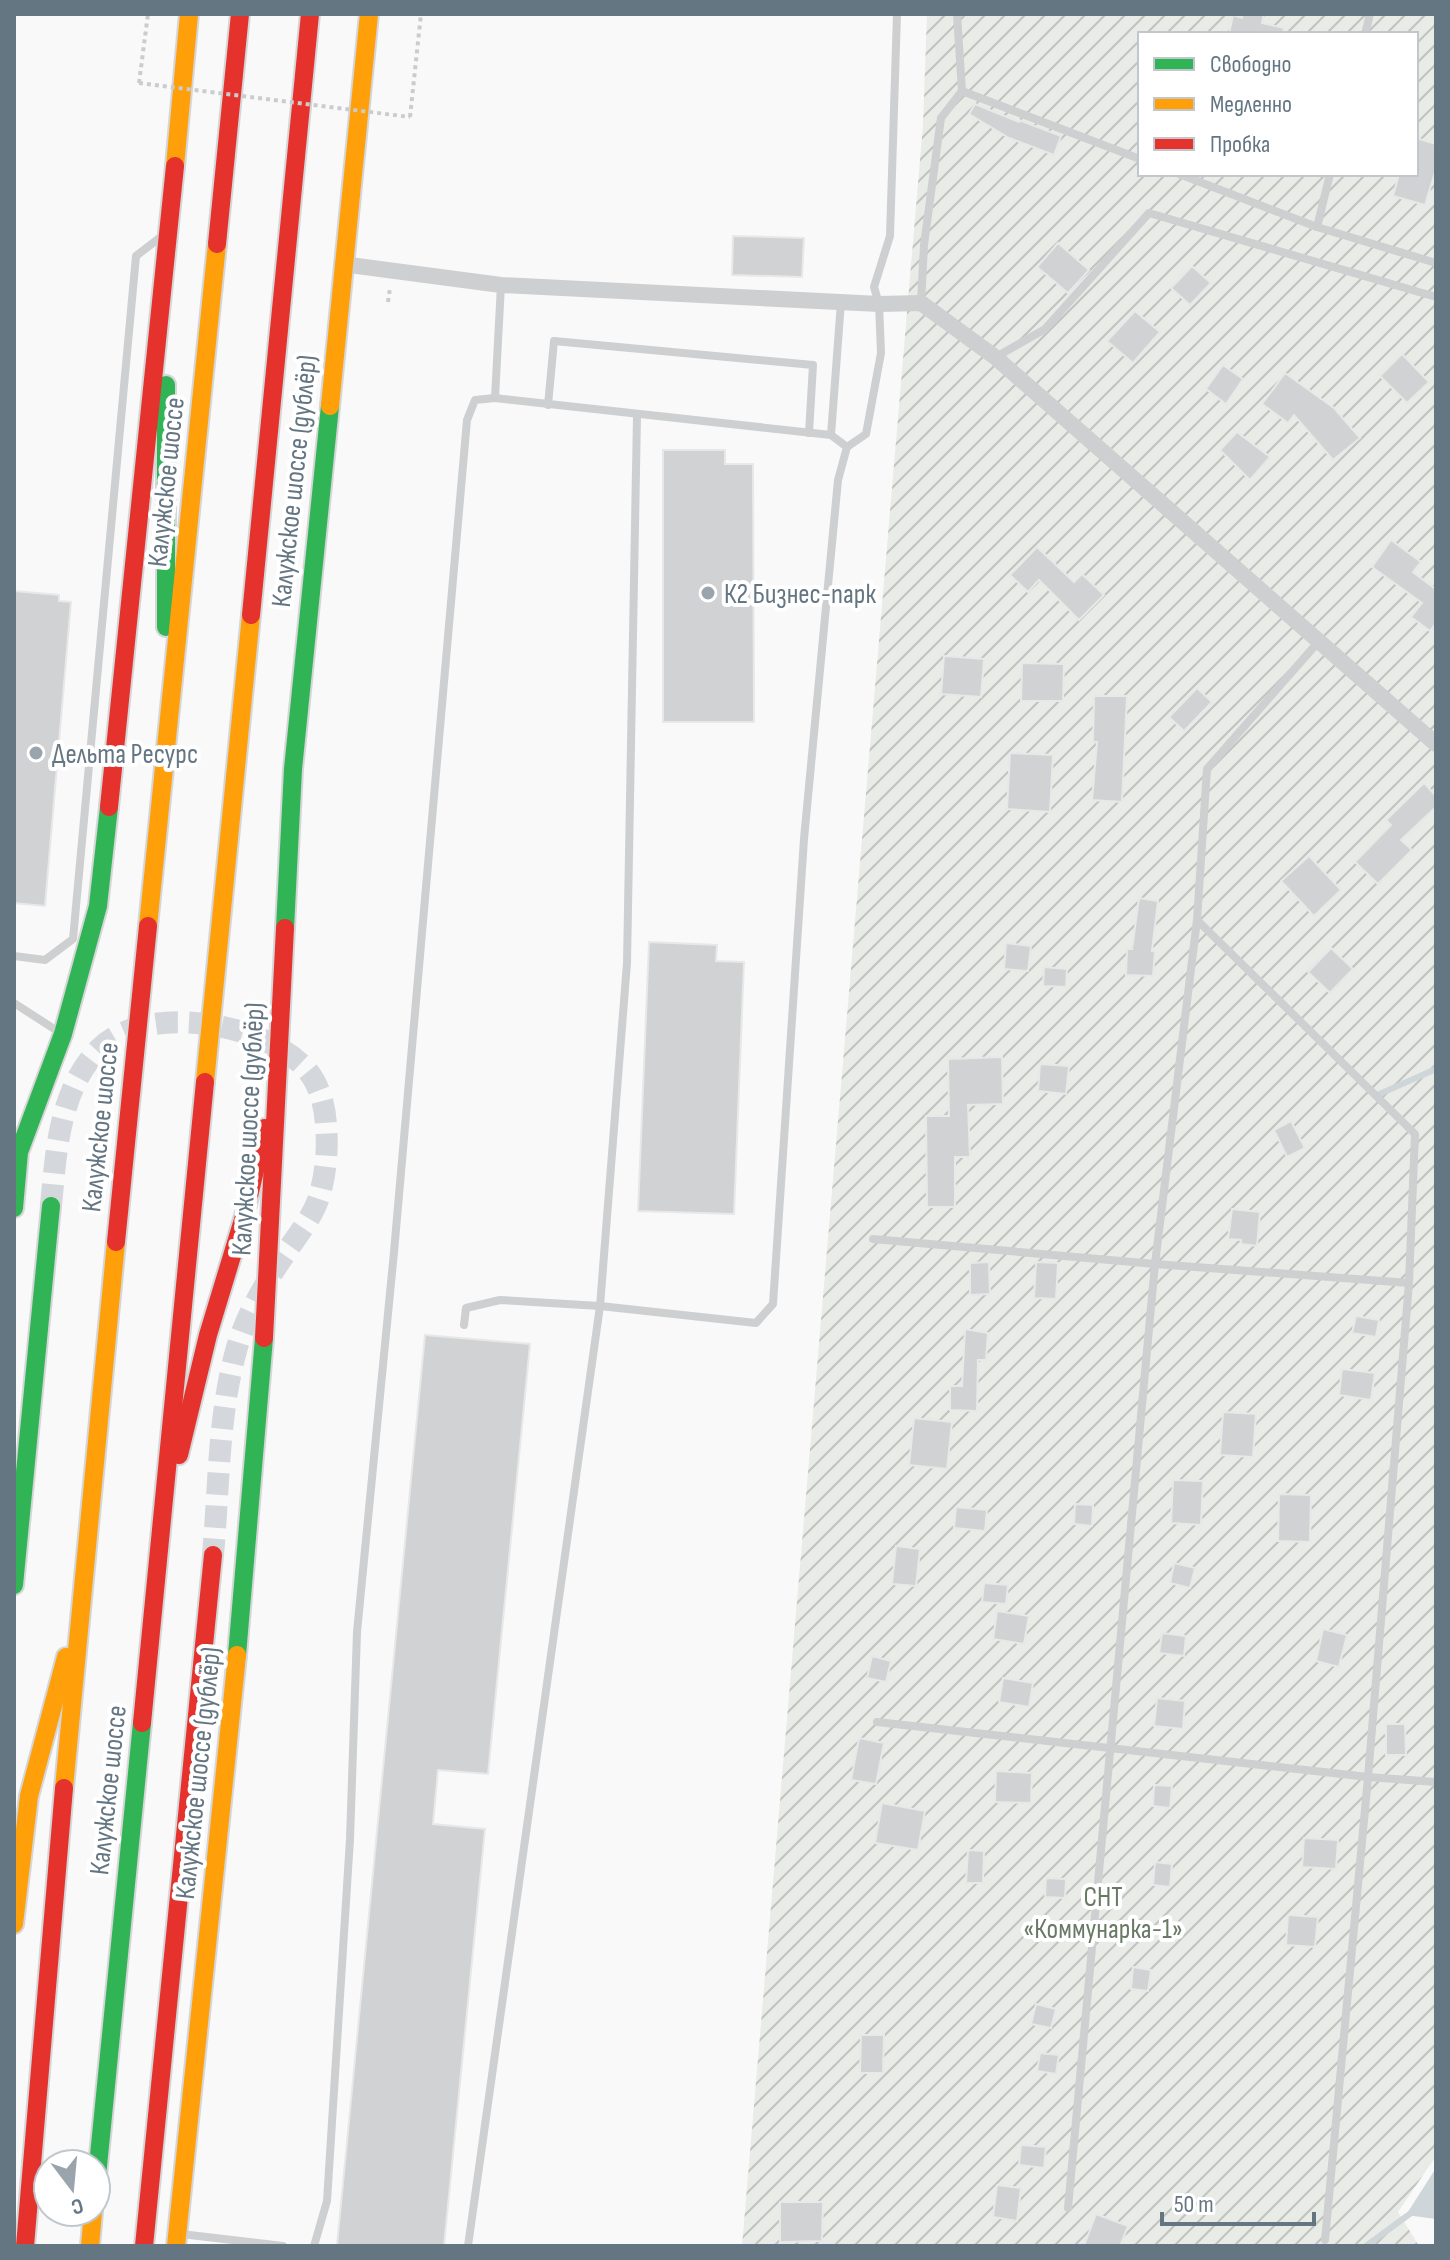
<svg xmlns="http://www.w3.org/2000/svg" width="1450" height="2260" font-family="'Sofia Sans Condensed',sans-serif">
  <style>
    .garden { fill: url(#garden-furrows); fill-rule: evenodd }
    .water { fill: #ced6d9 }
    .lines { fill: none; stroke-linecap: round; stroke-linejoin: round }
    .stream { stroke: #ced6d9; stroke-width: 6 }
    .building { fill: #d0d2d3; stroke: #e8e8e8; stroke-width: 2 }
    .secondary-tunnel { stroke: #d4d8dc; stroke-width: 22; stroke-dasharray: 22 11; stroke-linecap: butt }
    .fast-casing { stroke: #d5d6d7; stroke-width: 22 }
    .slow-casing { stroke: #d5d6d7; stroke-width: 22 }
    .jam-casing { stroke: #d5d6d7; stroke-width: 22 }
    .path { stroke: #cbcccd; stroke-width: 4; stroke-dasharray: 4 4; stroke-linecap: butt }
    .lane { stroke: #cecfd0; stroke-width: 8 }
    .street { stroke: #cecfd0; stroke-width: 16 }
    .fast { stroke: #30b455; stroke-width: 18 }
    .slow { stroke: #ff9f0a; stroke-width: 18 }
    .jam { stroke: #e5322d; stroke-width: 18 }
    .path-bridge { stroke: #cbcccd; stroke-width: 4; stroke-dasharray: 4 4; stroke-linecap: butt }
    .poi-dot { fill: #99a4ac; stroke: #fff; stroke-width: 3 }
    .labels { text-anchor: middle; stroke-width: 8; stroke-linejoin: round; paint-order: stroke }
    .street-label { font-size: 28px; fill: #657683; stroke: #fff }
    .poi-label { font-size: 28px; fill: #657683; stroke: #fff; text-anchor: start }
    .park-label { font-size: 28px; fill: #687a64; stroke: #fff }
  </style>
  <defs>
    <pattern id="garden-furrows" width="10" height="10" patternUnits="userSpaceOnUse" patternTransform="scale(2)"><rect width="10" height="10" fill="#e8ebe6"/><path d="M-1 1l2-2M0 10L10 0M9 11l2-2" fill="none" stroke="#c0c3c0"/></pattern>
  </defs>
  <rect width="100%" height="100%" fill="#f9f9f9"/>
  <path class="garden" d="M 927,14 L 1436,14 L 1436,2156 L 1398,2212 L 1419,2246 L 742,2246 L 923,125 ZM 1140,34 L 1416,34 L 1416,174 L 1140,174 Z"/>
  <path class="water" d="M 1436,2168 L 1436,2219 L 1406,2215 Z"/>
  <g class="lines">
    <g class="stream">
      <path d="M 1375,1096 L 1436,1069"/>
      <path d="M 1366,2246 L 1411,2213"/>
    </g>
  </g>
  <g class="building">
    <path d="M 1243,14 L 1264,14 L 1262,23 L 1284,28 L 1283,34 L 1229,34 L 1233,15 L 1242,18 Z"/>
    <path d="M 975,104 L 1019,122 L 1019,120 L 1061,136 L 1054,155 L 1009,138 L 969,114 Z"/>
    <path d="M 1416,138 L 1436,144 L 1436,169 L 1425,205 L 1393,196 L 1399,174 L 1416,174 Z"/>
    <path d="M 733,236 L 804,238 L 802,277 L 732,275 Z"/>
    <path d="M 1058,243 L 1089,270 L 1068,293 L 1037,267 Z"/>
    <path d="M 1192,266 L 1211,283 L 1190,305 L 1171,288 Z"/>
    <path d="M 1135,311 L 1160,332 L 1133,363 L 1107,341 Z"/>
    <path d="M 1402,354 L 1429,382 L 1407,403 L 1380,376 Z"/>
    <path d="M 1223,365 L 1243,379 L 1226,404 L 1206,389 Z"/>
    <path d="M 1285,373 L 1334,408 L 1360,438 L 1333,460 L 1294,415 L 1288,423 L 1262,404 Z"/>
    <path d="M 1237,432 L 1270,457 L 1250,480 L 1220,450 Z"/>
    <path d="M 663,450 L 725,450 L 725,464 L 753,464 L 754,722 L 663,722 Z"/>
    <path d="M 1391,540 L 1421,562 L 1413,572 L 1434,588 L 1436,584 L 1436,623 L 1430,631 L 1411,617 L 1422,603 L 1372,567 Z"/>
    <path d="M 1037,547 L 1074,582 L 1082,574 L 1104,595 L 1079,620 L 1039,580 L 1028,592 L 1010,575 Z"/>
    <path d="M 14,591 L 59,595 L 59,601 L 71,602 L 45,906 L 14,903 Z"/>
    <path d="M 944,656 L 984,659 L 981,697 L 941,694 Z"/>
    <path d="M 1022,663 L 1064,664 L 1063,701 L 1021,701 Z"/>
    <path d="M 1197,688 L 1212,702 L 1184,731 L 1169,717 Z"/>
    <path d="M 1094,696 L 1127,696 L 1122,802 L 1092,800 L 1097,742 L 1093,742 Z"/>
    <path d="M 1010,753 L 1053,755 L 1050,812 L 1007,809 Z"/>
    <path d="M 1424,783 L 1436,796 L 1436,807 L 1401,840 L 1412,850 L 1378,884 L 1355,862 L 1391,825 L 1386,820 Z"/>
    <path d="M 1309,856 L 1341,890 L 1314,916 L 1281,881 Z"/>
    <path d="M 1139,898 L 1158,901 L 1152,951 L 1155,951 L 1153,976 L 1126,975 L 1127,949 L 1132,949 Z"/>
    <path d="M 649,942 L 717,945 L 716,961 L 744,962 L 734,1214 L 638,1211 Z"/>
    <path d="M 1006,943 L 1031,946 L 1028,971 L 1004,969 Z"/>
    <path d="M 1331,948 L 1353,969 L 1330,993 L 1308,972 Z"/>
    <path d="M 1044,967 L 1067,969 L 1066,987 L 1043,986 Z"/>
    <path d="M 1002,1057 L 1003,1104 L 968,1105 L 970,1157 L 955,1157 L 955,1207 L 927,1207 L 926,1116 L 949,1116 L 948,1059 Z"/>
    <path d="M 1040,1064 L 1069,1066 L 1066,1094 L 1038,1091 Z"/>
    <path d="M 1291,1121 L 1305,1148 L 1287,1157 L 1274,1130 Z"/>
    <path d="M 1232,1209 L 1260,1212 L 1257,1246 L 1241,1244 L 1241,1240 L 1228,1239 Z"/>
    <path d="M 989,1262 L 990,1294 L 970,1295 L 970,1263 Z"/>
    <path d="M 1036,1262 L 1058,1263 L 1056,1299 L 1034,1298 Z"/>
    <path d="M 1356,1316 L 1379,1320 L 1376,1337 L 1352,1333 Z"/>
    <path d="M 965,1329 L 988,1333 L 986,1360 L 978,1360 L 977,1411 L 950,1410 L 950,1386 L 962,1386 Z"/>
    <path d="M 425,1335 L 530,1344 L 488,1774 L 438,1770 L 433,1824 L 485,1829 L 444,2246 L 346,2246 L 337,2245 Z"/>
    <path d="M 1342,1369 L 1375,1373 L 1371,1400 L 1339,1395 Z"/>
    <path d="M 1223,1412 L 1256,1414 L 1253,1457 L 1220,1455 Z"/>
    <path d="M 914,1418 L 952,1422 L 947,1469 L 909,1465 Z"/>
    <path d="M 1173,1480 L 1203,1481 L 1201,1525 L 1171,1523 Z"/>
    <path d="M 1279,1494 L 1311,1495 L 1310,1542 L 1278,1541 Z"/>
    <path d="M 1075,1504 L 1093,1505 L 1092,1526 L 1074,1524 Z"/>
    <path d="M 956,1507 L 987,1510 L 985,1531 L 954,1528 Z"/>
    <path d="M 896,1546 L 920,1549 L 916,1586 L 892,1584 Z"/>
    <path d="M 1174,1563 L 1195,1568 L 1190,1588 L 1170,1583 Z"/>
    <path d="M 984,1583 L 1008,1585 L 1006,1604 L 982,1602 Z"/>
    <path d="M 997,1611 L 1029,1616 L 1024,1644 L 993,1639 Z"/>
    <path d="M 1323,1629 L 1347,1635 L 1339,1667 L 1316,1661 Z"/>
    <path d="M 1162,1633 L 1186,1636 L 1184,1656 L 1159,1653 Z"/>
    <path d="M 872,1656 L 891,1661 L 886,1682 L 867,1678 Z"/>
    <path d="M 1003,1678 L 1033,1683 L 1029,1707 L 999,1702 Z"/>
    <path d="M 1157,1698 L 1185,1701 L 1183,1729 L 1154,1726 Z"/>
    <path d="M 1386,1724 L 1405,1724 L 1406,1755 L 1386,1755 Z"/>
    <path d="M 859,1738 L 884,1743 L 876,1784 L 851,1780 Z"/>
    <path d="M 996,1771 L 1032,1773 L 1031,1803 L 995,1802 Z"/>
    <path d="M 1154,1785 L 1172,1786 L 1170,1808 L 1153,1806 Z"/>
    <path d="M 882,1803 L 925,1811 L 918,1850 L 875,1843 Z"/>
    <path d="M 1304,1838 L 1338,1840 L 1336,1869 L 1302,1867 Z"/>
    <path d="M 968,1850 L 984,1851 L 983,1883 L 966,1883 Z"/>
    <path d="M 1155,1862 L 1172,1864 L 1170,1887 L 1153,1885 Z"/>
    <path d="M 1046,1878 L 1066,1879 L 1065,1898 L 1045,1897 Z"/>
    <path d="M 1288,1915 L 1318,1917 L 1315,1947 L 1286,1945 Z"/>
    <path d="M 1133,1967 L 1151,1970 L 1148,1991 L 1131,1989 Z"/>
    <path d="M 1036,2004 L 1056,2009 L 1051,2028 L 1031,2024 Z"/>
    <path d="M 861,2035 L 884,2035 L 883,2073 L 860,2073 Z"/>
    <path d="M 1040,2053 L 1059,2055 L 1056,2074 L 1037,2071 Z"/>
    <path d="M 1021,2145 L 1046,2147 L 1044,2168 L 1019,2165 Z"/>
    <path d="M 997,2185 L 1021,2188 L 1017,2221 L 993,2217 Z"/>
    <path d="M 780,2202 L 823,2202 L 822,2241 L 780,2242 Z"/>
    <path d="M 1096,2214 L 1128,2226 L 1120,2246 L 1084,2246 Z"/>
  </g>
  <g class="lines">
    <path class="secondary-tunnel" d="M 51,1206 C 56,1152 59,1089 100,1048 C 147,1002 265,1023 306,1069 C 319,1083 325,1106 326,1125 C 328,1148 326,1174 319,1197 C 313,1217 296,1237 285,1254 C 265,1283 245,1317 236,1351 C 218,1416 219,1488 213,1555"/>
    <g class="fast-casing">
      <g id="fast">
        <path d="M 166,385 L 166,627"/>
        <path d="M 285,928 L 293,769 L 330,406"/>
        <path d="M 14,1208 L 19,1152 L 63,1034 L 98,906 L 109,807"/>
        <path d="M 14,1585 L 51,1206"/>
        <path d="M 237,1655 L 264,1338"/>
        <path d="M 96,2186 L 142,1723"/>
      </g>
    </g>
    <g class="slow-casing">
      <g id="slow">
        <path d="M 175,166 L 189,14"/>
        <path d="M 330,406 L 369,14"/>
        <path d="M 148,926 L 217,244"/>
        <path d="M 205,1082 L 251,615"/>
        <path d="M 64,1788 L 116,1242"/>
        <path d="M 14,1924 L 29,1796 L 66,1657"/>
        <path d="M 90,2246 L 93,2212"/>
        <path d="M 176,2246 L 237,1655"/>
      </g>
    </g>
    <g class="jam-casing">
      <g id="jam">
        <path d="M 217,244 L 240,14"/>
        <path d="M 251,615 L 310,14"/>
        <path d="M 109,807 L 175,166"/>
        <path d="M 116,1242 L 148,926"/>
        <path d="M 264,1338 L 285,928"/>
        <path d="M 179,1455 L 208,1335 L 245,1213 L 265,1128"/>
        <path d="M 142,1723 L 205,1082"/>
        <path d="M 25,2246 L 64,1788"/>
        <path d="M 144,2246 L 213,1555"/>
      </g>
    </g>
    <g class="path">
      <path d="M 139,83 L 148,14"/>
      <path d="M 410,117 L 421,14"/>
      <path d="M 388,302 L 390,288"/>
    </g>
    <g class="lane">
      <path d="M 957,14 L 962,91"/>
      <path d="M 1365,34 L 1370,14"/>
      <path d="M 1179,174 L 1317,227 L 1436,263"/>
      <path d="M 1317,227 L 1330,174"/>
      <path d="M 921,303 L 924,245 L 941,118 L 962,91 L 1140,159"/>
      <path d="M 996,357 L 1045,329 L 1149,213 L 1436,297"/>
      <path d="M 495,398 L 501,285"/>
      <path d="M 548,405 L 554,341 L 813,365 L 809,433"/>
      <path d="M 831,435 L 841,302"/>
      <path d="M 847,447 L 866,434 L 881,353 L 879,304 L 874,287 L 890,236 L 897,14"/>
      <path d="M 1197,920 L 1415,1134 L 1409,1283 L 1368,1777 L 1325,2240"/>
      <path d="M 14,956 L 45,960 L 73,939 L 136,256 L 166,233"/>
      <path d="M 14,1003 L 62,1034"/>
      <path d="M 873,1239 L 1155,1264 L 1409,1283"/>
      <path d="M 877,1722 L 1368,1777 L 1436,1782"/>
      <path d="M 1068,2208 L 1155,1264 L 1197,920 L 1207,769 L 1319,641"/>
      <path d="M 181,2234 L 283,2246"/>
      <path d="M 314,2246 L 327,2201 L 350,1839 L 357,1632 L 394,1252 L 467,420 L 475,400 L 495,398 L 831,435 L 847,447 L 838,480 L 804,839 L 773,1304 L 756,1323 L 600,1306 L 500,1300 L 466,1308 L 464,1325"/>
      <path d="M 468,2246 L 600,1306 L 627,963 L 637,416"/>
    </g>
    <path class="street" d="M 342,264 L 501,285 L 879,304 L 921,303 L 995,357 L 1436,744"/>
    <use href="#fast" class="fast"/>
    <use href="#slow" class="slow"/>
    <use href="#jam" class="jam"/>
    <path class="path-bridge" d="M 139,83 L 410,117"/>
  </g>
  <g class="poi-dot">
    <circle cx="708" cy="593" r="8"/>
    <circle cx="36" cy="753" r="8"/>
  </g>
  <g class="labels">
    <g class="street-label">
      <text transform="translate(293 481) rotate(-84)" y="10">Калужское шоссе (дублёр)</text>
      <text transform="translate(165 482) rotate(-84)" y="10">Калужское шоссе</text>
      <text transform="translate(99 1127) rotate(-84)" y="10">Калужское шоссе</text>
      <text transform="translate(247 1129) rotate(-87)" y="10">Калужское шоссе (дублёр)</text>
      <text transform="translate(197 1773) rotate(-84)" y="10">Калужское шоссе (дублёр)</text>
      <text transform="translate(107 1790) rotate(-84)" y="10">Калужское шоссе</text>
    </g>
    <g class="poi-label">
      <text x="724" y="603">К2 Бизнес-парк</text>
      <text x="52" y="763">Дельта Ресурс</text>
    </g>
    <g class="park-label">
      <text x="1103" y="1906">СНТ<tspan x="1103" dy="32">«Коммунарка-1»</tspan></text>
    </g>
  </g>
  <rect width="1450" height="2260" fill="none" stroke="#657683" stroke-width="32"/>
  <rect x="1138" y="32" width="280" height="144" fill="#ffffff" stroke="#c1c8cd" stroke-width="2"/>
  <rect x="1154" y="58" width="40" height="12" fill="#30b455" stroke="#c1c8cd" stroke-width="2"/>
  <text x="1210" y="72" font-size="24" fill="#657683">Свободно</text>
  <rect x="1154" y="98" width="40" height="12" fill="#ff9f0a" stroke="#c1c8cd" stroke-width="2"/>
  <text x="1210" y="112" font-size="24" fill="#657683">Медленно</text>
  <rect x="1154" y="138" width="40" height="12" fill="#e5322d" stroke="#c1c8cd" stroke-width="2"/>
  <text x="1210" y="152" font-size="24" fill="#657683">Пробка</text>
  <g transform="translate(72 2188) rotate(164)"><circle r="38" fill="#ffffff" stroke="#c1c8cd" stroke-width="2"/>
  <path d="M0-6L14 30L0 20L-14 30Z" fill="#99a4ac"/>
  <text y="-12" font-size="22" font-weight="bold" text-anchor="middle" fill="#657683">С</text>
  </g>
  <path d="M1162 2212v12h152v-12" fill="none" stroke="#657683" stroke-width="4"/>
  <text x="1174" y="2212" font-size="24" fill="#657683" stroke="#ffffff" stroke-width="6" paint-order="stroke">50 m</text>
</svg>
